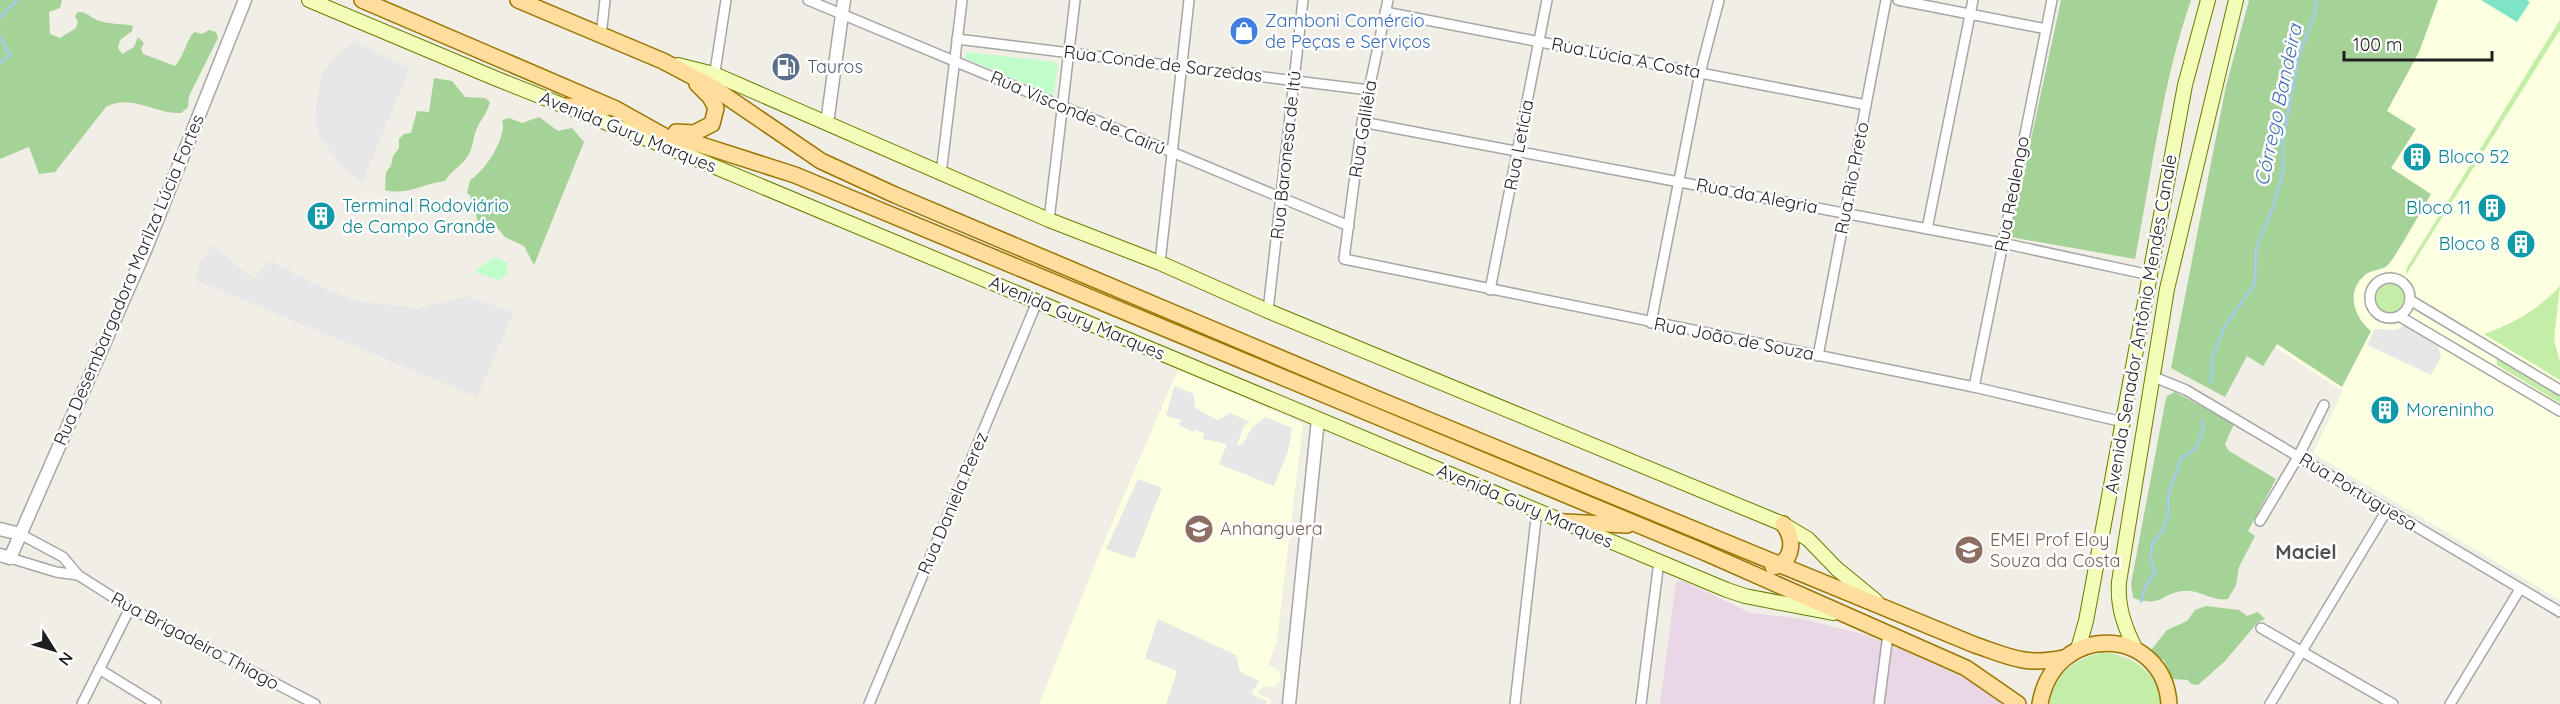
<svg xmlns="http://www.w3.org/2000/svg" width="2560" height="704" font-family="Quicksand,sans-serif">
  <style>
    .industrial { fill: #ead7e5 }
    .education { fill: #fcffe0 }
    .grass { fill: #c4eea8 }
    .forest { fill: #a4d297 }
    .park { fill: #c0fdca }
    .pitch { fill: #7fe4c6 }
    .parking { fill: #e7e7e7 }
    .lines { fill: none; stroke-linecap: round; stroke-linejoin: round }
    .stream { stroke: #a3cee1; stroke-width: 3 }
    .minor-casing { stroke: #a6a6a6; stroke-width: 12 }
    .tertiary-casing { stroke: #a6a6a6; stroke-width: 15 }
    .secondary-casing { stroke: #657d00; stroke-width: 16 }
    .primary-casing { stroke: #9b7500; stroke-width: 18 }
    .minor { stroke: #fff; stroke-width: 9 }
    .tertiary { stroke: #fff; stroke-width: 12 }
    .secondary { stroke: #f4fdb7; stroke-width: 14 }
    .primary { stroke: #ffdd9c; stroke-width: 15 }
    .labels { text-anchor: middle; stroke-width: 5; stroke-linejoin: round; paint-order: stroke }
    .shop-label { font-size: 18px; fill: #366cbe; stroke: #fff; text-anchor: start }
    .street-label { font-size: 18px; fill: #1f1f1f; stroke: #fff }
    .service-label { font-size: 18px; fill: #4e5e75; stroke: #fff; text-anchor: start }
    .culture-label { font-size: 18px; fill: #0d838f; stroke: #fff; text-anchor: start }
    .education-label { font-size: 18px; fill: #785e54; stroke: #fff; text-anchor: start }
    .water-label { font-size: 20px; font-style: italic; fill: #4574b6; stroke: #fff }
    .neighbourhood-label { font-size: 20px; font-weight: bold; fill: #525252; stroke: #fff }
  </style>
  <rect width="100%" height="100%" fill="#f1eee5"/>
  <path class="industrial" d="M 1681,580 L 1751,613 L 1803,619 L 1870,636 L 1991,689 L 2006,704 L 1660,704 L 1676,582 Z"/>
  <g class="education">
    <path d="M 2249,0 L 2560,0 L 2560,600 L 2313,453 L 2343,391 L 2258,336 L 2171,368 L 2226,86 Z"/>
    <path d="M 1179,367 L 1303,424 L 1277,640 L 1268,666 L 1279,670 L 1281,680 L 1274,687 L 1263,686 L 1257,694 L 1270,699 L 1269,704 L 1039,704 L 1099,554 Z"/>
  </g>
  <g class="grass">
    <path d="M 2560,20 L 2560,30 L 2406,275 L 2406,269 Z"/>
    <circle cx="2390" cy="298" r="15"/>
    <path d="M 2560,286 L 2554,340 L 2560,362 L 2560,380 L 2484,334 C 2514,323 2538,310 2560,286 Z"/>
    <path d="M 2497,358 L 2560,396 L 2560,403 L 2497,365 Z"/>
    <path d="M 2104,652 C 2134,657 2158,672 2161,704 L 2050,704 C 2051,673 2078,658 2104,652 Z"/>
  </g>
  <g class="forest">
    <path d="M 0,0 L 62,0 L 60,8 L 49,12 L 50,34 L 60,38 L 76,28 L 78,22 L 75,16 L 78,12 C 87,11 92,19 100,21 C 112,25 122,23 133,26 L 132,31 L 120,40 L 118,48 L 122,54 L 134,47 L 138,37 L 144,43 L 141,49 L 143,54 L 175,66 C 185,54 186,41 194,32 L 202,34 L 209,30 L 216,32 L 218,38 L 189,96 L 188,107 L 181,113 C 155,114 131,93 106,107 L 55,172 L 39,174 L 29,147 L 0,159 Z"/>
    <path d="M 2061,0 L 2191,0 C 2162,84 2152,172 2135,259 L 2010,237 Z"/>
    <path d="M 2249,0 L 2438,0 L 2419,52 L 2387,111 L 2416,129 L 2391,168 L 2431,194 C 2424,206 2394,260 2387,266 C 2381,270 2371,270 2365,275 C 2345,292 2354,317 2371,331 L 2342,387 L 2277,344 L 2263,366 L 2247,356 L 2225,397 L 2171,368 L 2226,86 Z"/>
    <path d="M 434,78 L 452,81 L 465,97 L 485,98 L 490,102 C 487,112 484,116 479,124 C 472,135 475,148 465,160 C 458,168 451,171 445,181 C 425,183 406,196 385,190 L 386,172 L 391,166 L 393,156 L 399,148 L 399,139 L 404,134 L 411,133 L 417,111 L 429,112 Z"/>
    <path d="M 539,117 L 558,131 L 572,128 L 584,142 L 534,265 L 524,246 L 505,237 L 495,225 L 477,221 L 476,211 L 469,207 L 471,196 L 467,193 L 470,180 C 484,173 508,136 502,120 L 509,118 L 522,123 Z"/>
    <path d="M 2175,392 L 2234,424 L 2225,444 L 2229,451 L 2276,479 L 2248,531 L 2255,536 L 2239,567 L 2236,585 L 2228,599 C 2212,602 2199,589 2183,591 C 2161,593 2163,608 2133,598 L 2131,584 L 2165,403 L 2167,396 Z"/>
    <path d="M 2206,606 L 2239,610 L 2247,616 L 2258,612 L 2265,619 L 2258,622 L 2225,661 L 2198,685 L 2191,684 L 2188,680 L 2172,679 L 2164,660 L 2157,658 L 2151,650 L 2167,630 L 2187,621 L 2195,610 Z"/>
  </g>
  <g class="park">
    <path d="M 967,52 L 1055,62 L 1058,66 L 1054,92 L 1051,95 L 965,58 Z"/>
    <path d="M 494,257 L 508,263 L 507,275 L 498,280 L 477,273 L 475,271 Z"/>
  </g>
  <path class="pitch" d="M 2481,0 L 2527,0 L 2530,2 L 2517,22 Z"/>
  <g class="parking">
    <path d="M 354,41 L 410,68 L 362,183 L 338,162 L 319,135 L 315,119 L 318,89 L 322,75 L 332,60 Z"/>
    <path d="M 213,245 L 253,279 L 270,261 L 321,287 L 357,301 L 416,308 L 467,296 L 514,312 L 477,397 L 196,280 L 200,263 Z"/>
    <path d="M 2405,325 L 2438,345 L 2441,357 L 2431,375 L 2367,345 L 2375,329 L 2396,330 Z"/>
    <path d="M 1174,386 L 1194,394 L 1195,408 L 1218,420 L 1230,413 L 1250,422 L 1244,426 L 1237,445 L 1243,444 L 1252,427 L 1266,417 L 1292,428 L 1288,451 L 1274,486 L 1219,464 L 1227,444 L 1203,439 L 1204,433 L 1196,430 L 1193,432 L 1177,424 L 1182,420 L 1166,416 Z"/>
    <path d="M 1138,479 L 1162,488 L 1134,559 L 1106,549 Z"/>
    <path d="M 1158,619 L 1236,655 L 1240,672 L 1259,681 L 1251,694 L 1267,701 L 1267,704 L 1166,704 L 1177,671 L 1145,658 Z"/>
  </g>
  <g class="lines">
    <g class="stream">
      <path d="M 0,18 L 17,0"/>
      <path d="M 0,37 L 10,55 L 0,63"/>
      <path d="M 2211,382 L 2212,359 L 2224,328 L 2255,283 L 2256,249 L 2274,204 L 2283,172 L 2283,140 L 2299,55 L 2314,16 L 2317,0"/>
      <path d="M 2141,601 L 2146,585 L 2155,573 L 2151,559 L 2152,544 L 2163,530 L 2169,513 L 2168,495 L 2181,459 L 2196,448 L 2203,430 L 2202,421"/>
    </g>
    <g class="minor-casing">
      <g id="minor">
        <path d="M 808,0 L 1349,226"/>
        <path d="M 1388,0 L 1362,122 L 1344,259 L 1974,387 L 2123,422"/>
        <path d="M 1898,0 L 2046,29"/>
        <path d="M 1385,12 L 1866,105"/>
        <path d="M 601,36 L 605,0"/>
        <path d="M 957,39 L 1369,90"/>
        <path d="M 714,78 L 726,0"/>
        <path d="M 1362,122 L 2002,243 L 2150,275"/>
        <path d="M 941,174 L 962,0"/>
        <path d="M 1049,220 L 1075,0"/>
        <path d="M 1927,229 L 1973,0"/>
        <path d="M 1160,263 L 1189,0"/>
        <circle cx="2390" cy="298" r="20"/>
        <path d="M 1490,290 L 1547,0"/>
        <path d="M 2410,300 L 2560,390"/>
        <path d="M 1268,311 L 1303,0"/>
        <path d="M 2399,316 L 2560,411"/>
        <path d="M 1651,323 L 1700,73 L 1719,0"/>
        <path d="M 1818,356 L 1886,0"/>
        <path d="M 2154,377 L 2186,390 L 2560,612"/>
        <path d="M 1974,387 L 2052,0"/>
        <path d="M 2260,521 L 2298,457 L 2324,405"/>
        <path d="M 20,534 L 63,557 L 78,575 L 130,608 L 315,704"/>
        <path d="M 10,558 L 56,572 L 78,575"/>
        <path d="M 2261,628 L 2393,704"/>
        <path d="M 99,669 L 156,704"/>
        <path d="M 82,704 L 130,608"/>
        <path d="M 869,704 L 1037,302"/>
        <path d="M 1515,704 L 1537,510"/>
        <path d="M 1641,704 L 1659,561"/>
        <path d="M 1879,704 L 1888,634"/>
        <path d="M 2270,704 L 2387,510"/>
        <path d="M 2450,704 L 2520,589"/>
      </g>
    </g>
    <g class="tertiary-casing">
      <g id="tertiary">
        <path d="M 827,123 L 844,0"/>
        <path d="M 0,529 L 20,534"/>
        <path d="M 0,555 L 10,558 L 144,253 L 245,0"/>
        <path d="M 1289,704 L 1318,419"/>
      </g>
    </g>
    <g class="secondary-casing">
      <g id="secondary">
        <path d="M 309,0 L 497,79 L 677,151 L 1727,590 L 1745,596 L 1833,613"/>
        <path d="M 678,65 L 714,74 L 1049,220 L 1160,263 L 1268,311 L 1783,524 L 1808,539 L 1837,569 L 1876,601"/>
        <path d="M 2078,649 L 2086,621 L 2185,85 L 2208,0"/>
        <path d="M 2136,650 C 2125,628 2117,607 2119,582 L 2167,289 L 2236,0"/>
      </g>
    </g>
    <g class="primary-casing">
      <g id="primary">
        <path d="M 362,0 L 616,109 L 666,137 L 692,142 L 795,175 L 1706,553 L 1966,668 L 2018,704"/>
        <path d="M 518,0 L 663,61 L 714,88 L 821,161 L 895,195 L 1375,398 L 1975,645 C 2010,657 2025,666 2063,658"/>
        <path d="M 567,106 L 606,108"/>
        <path d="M 676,132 L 694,133 L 712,124 L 716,108 L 710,97 L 697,84"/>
        <path d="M 1564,522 L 1627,525"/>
        <path d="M 1773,567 C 1794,561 1795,539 1783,524"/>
        <path d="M 2040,704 C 2054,621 2164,625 2169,704"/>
      </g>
    </g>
    <use href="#minor" class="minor"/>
    <use href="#tertiary" class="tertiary"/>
    <use href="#secondary" class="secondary"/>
    <use href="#primary" class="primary"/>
  </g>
  <defs>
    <g id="shop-disc" transform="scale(1.5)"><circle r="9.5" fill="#3f7fe0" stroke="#fff"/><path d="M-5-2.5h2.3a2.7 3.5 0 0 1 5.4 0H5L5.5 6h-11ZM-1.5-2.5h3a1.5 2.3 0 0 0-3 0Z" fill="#fff"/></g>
    <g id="fuel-disc" transform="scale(1.5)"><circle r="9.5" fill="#5c6f8a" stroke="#fff"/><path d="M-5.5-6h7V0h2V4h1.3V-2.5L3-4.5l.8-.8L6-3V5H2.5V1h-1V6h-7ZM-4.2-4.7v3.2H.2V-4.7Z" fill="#fff"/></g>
    <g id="building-disc" transform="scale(1.5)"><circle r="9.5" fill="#0f9aa8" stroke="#fff"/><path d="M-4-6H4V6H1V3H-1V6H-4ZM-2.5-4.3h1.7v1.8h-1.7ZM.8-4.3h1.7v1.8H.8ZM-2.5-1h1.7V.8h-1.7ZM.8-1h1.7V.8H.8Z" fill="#fff"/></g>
    <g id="university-disc" transform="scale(1.5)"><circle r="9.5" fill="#8d6e63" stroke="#fff"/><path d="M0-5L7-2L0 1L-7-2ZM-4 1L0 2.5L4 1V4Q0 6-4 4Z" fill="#fff"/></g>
    <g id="school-disc" transform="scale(1.5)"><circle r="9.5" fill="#8d6e63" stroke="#fff"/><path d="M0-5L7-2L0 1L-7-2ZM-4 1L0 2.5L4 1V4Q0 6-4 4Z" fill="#fff"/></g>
  </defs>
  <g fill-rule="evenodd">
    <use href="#shop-disc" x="1244" y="31"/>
    <use href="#fuel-disc" x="786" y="67"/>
    <use href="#building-disc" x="2417" y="157"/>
    <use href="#building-disc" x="2492" y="208"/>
    <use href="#building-disc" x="321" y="216"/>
    <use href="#building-disc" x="2521" y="244"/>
    <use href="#building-disc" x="2385" y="410"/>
    <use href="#university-disc" x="1199" y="529"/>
    <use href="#school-disc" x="1969" y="550"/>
  </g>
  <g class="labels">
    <g class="shop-label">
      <text x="1265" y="27">Zamboni Comércio<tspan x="1265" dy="21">de Peças e Serviços</tspan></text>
    </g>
    <g class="street-label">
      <text transform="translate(1626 58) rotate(11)" y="6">Rua Lúcia A Costa</text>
      <text transform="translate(1163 64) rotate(7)" y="6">Rua Conde de Sarzedas</text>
      <text transform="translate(1078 113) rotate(23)" y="6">Rua Visconde de Cairú</text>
      <text transform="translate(1363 129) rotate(-81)" y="6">Rua Galiléia</text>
      <text transform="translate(628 132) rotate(22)" y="6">Avenida Gury Marques</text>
      <text transform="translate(1519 145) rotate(-79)" y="6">Rua Letícia</text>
      <text transform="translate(1286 155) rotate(-84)" y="6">Rua Baronesa de Itú</text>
      <text transform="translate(1852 178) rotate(-79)" y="6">Rua Rio Preto</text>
      <text transform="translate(2012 194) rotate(-79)" y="6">Rua Realengo</text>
      <text transform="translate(1757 196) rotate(11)" y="6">Rua da Alegria</text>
      <text transform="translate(129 280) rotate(-67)" y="6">Rua Desembargadora Marilza Lúcia Fortes</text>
      <text transform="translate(1077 318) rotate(23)" y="6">Avenida Gury Marques</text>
      <text transform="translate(2141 324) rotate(-80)" y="6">Avenida Senador Antônio Mendes Canale</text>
      <text transform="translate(1734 339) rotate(11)" y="6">Rua João de Souza</text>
      <text transform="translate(2358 492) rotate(31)" y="6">Rua Portuguesa</text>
      <text transform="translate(953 503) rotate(-67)" y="6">Rua Daniela Perez</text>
      <text transform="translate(1525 506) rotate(23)" y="6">Avenida Gury Marques</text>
      <text transform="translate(195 641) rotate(28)" y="6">Rua Brigadeiro Thiago</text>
    </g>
    <g class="service-label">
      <text x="807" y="73">Tauros</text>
    </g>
    <g class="culture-label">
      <text x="2438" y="163">Bloco 52</text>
      <text x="342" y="212">Terminal Rodoviário<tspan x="342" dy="21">de Campo Grande</tspan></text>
      <text x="2471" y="214" text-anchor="end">Bloco 11</text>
      <text x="2500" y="250" text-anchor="end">Bloco 8</text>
      <text x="2406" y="416">Moreninho</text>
    </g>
    <g class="education-label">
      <text x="1220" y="535">Anhanguera</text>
      <text x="1990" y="546">EMEI Prof Eloy<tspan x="1990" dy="21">Souza da Costa</tspan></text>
    </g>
    <g class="water-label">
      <text transform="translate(2278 105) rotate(-78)" y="7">Córrego Bandeira</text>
    </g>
    <g class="neighbourhood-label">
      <text x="2306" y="559">Maciel</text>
    </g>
  </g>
  <g transform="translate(54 650) rotate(127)" stroke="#ffffff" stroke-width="4.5" paint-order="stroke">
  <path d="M0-4.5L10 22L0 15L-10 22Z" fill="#1f1f1f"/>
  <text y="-9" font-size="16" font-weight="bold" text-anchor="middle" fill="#1f1f1f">N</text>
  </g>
  <path d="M2344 51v9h148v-9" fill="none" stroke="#1f1f1f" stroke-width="3"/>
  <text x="2353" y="51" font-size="18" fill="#1f1f1f" stroke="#ffffff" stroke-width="4.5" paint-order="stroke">100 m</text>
</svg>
